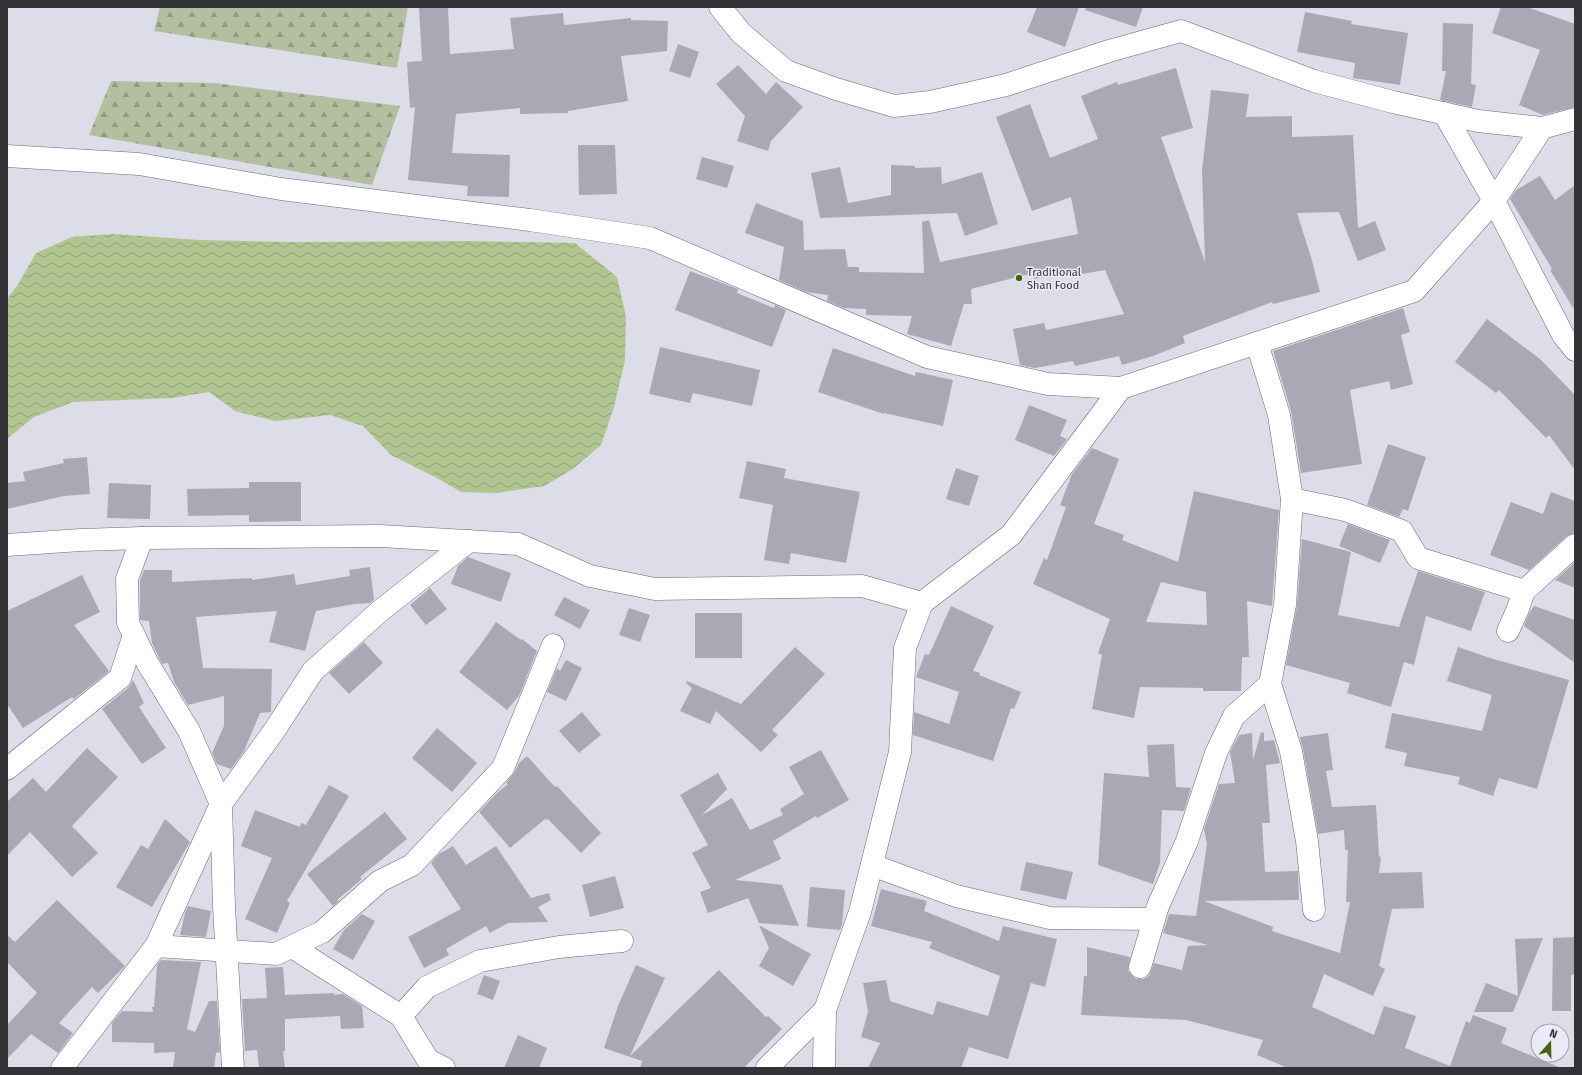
<svg xmlns="http://www.w3.org/2000/svg" width="1582" height="1075" font-family="'Fira Sans',sans-serif">
  <style>
    .forest { fill: url(#forest-firs) }
    .water { fill: url(#water-waves) }
    .building { fill: #a9a9b6; fill-rule: evenodd }
    .lines { fill: none; stroke-linecap: round; stroke-linejoin: round }
    .minor-casing { stroke: #696975; stroke-width: 23 }
    .tertiary-casing { stroke: #696975; stroke-width: 23 }
    .minor { stroke: #fff; stroke-width: 22 }
    .tertiary { stroke: #fff; stroke-width: 22 }
    .poi-dot { fill: #4b620d; stroke: #eaeaf8; stroke-width: 1.5 }
    .labels { text-anchor: middle; stroke-width: 3; stroke-linejoin: round; paint-order: stroke }
    .poi-label { font-size: 11px; fill: #323237; stroke: #eaeaf8; text-anchor: start }
  </style>
  <defs>
    <pattern id="forest-firs" width="22" height="20" patternUnits="userSpaceOnUse"><rect width="22" height="20" fill="#b3bf9f"/><path d="M5 1l3.5 6h-7zM16 11l3.5 6h-7z" fill="#929c82"/></pattern>
    <pattern id="water-waves" width="16" height="10" patternUnits="userSpaceOnUse"><rect width="16" height="10" fill="#b1c590"/><path d="M0 5q4-4 8 0t8 0" fill="none" stroke="#91a176"/></pattern>
  </defs>
  <rect width="100%" height="100%" fill="#ddddea"/>
  <g class="forest">
    <path d="M 160,7 L 408,7 L 397,68 L 154,31 Z"/>
    <path d="M 111,81 L 214,83 L 400,106 L 372,185 L 89,135 Z"/>
  </g>
  <path class="water" d="M 112,234 L 199,240 L 292,242 L 467,241 L 575,243 L 617,277 L 626,317 L 625,360 L 614,407 L 601,445 L 573,469 L 544,486 L 497,493 L 461,492 L 435,477 L 391,455 L 363,426 L 330,415 L 275,421 L 235,411 L 209,392 L 172,398 L 73,402 L 34,417 L 7,439 L 7,299 L 17,286 L 36,253 L 72,237 Z"/>
  <g class="building">
    <path d="M 419,7 L 448,7 L 450,54 L 514,49 L 510,18 L 563,13 L 564,25 L 631,18 L 631,20 L 668,21 L 667,51 L 621,56 L 628,101 L 568,111 L 568,113 L 520,114 L 520,108 L 456,114 L 452,153 L 510,155 L 509,197 L 467,196 L 468,186 L 408,180 L 415,107 L 410,108 L 407,62 L 422,61 Z"/>
    <path d="M 1037,7 L 1079,7 L 1065,47 L 1027,32 Z"/>
    <path d="M 1086,7 L 1143,7 L 1136,27 L 1085,10 Z"/>
    <path d="M 1501,7 L 1527,7 L 1575,24 L 1575,107 L 1543,115 L 1519,105 L 1540,50 L 1492,33 Z"/>
    <path d="M 1305,12 L 1352,21 L 1351,24 L 1408,33 L 1400,85 L 1353,78 L 1355,63 L 1297,52 Z"/>
    <path d="M 1443,23 L 1473,24 L 1471,84 L 1476,85 L 1472,107 L 1440,100 L 1446,71 L 1442,71 Z"/>
    <path d="M 678,44 L 699,52 L 690,78 L 669,71 Z"/>
    <path d="M 738,65 L 766,94 L 776,82 L 803,107 L 771,141 L 768,151 L 737,141 L 745,116 L 716,84 Z"/>
    <path d="M 1176,68 L 1193,128 L 1161,137 L 1205,262 L 1202,171 L 1211,90 L 1249,94 L 1246,117 L 1292,116 L 1292,137 L 1353,135 L 1358,228 L 1375,221 L 1386,250 L 1358,261 L 1339,212 L 1297,213 L 1311,257 L 1320,292 L 1273,304 L 1272,302 L 1183,336 L 1185,343 L 1153,356 L 1122,365 L 1119,356 L 1075,366 L 1073,361 L 1035,368 L 1020,365 L 1013,329 L 1044,323 L 1046,330 L 1124,314 L 1105,270 L 1082,274 L 1081,270 L 1034,279 L 1033,273 L 971,289 L 972,304 L 964,304 L 951,346 L 907,334 L 912,316 L 866,315 L 866,309 L 844,308 L 827,301 L 828,295 L 806,292 L 779,280 L 784,247 L 745,233 L 756,203 L 803,221 L 804,250 L 845,249 L 848,267 L 859,267 L 859,272 L 924,273 L 922,222 L 929,220 L 940,262 L 1078,234 L 1071,197 L 1032,211 L 996,117 L 1030,104 L 1050,158 L 1098,139 L 1081,96 L 1117,82 L 1118,85 Z"/>
    <path d="M 578,145 L 615,145 L 617,194 L 579,195 Z"/>
    <path d="M 702,157 L 734,166 L 727,188 L 696,179 Z"/>
    <path d="M 891,165 L 915,166 L 915,168 L 941,167 L 942,184 L 982,172 L 998,224 L 965,236 L 957,213 L 820,218 L 811,173 L 840,167 L 848,203 L 891,195 Z"/>
    <path d="M 1540,176 L 1555,200 L 1575,185 L 1575,311 L 1550,270 L 1552,269 L 1510,199 L 1516,190 Z"/>
    <path d="M 690,271 L 738,289 L 737,293 L 774,308 L 775,305 L 786,310 L 772,347 L 675,310 Z"/>
    <path d="M 1403,308 L 1410,332 L 1401,335 L 1413,384 L 1391,390 L 1389,381 L 1350,390 L 1362,464 L 1301,473 L 1291,411 L 1273,351 Z"/>
    <path d="M 1487,319 L 1540,359 L 1575,395 L 1575,470 L 1549,435 L 1546,438 L 1499,390 L 1496,393 L 1455,362 Z"/>
    <path d="M 660,347 L 760,370 L 752,406 L 693,393 L 690,403 L 649,394 Z"/>
    <path d="M 833,348 L 915,376 L 916,372 L 953,380 L 943,426 L 884,413 L 884,414 L 818,392 Z"/>
    <path d="M 1029,405 L 1067,420 L 1060,436 L 1067,439 L 1054,456 L 1015,440 Z"/>
    <path d="M 1388,444 L 1426,457 L 1408,511 L 1403,509 L 1399,517 L 1367,505 Z"/>
    <path d="M 1092,448 L 1119,459 L 1094,524 L 1124,535 L 1122,540 L 1178,562 L 1194,491 L 1279,510 L 1272,606 L 1247,601 L 1249,657 L 1242,657 L 1241,691 L 1203,691 L 1203,688 L 1140,687 L 1134,718 L 1092,709 L 1102,655 L 1098,653 L 1110,619 L 1033,584 L 1044,558 L 1047,560 L 1066,507 L 1060,505 L 1072,474 ZM 1161,582 L 1206,592 L 1207,625 L 1146,622 Z"/>
    <path d="M 87,457 L 90,494 L 64,496 L 7,509 L 7,483 L 25,481 L 23,472 L 64,463 L 63,459 Z"/>
    <path d="M 747,461 L 786,469 L 784,478 L 860,492 L 846,563 L 791,553 L 789,564 L 764,560 L 773,505 L 739,498 Z"/>
    <path d="M 956,468 L 979,476 L 969,506 L 946,499 Z"/>
    <path d="M 249,482 L 301,482 L 301,521 L 249,522 L 249,515 L 188,516 L 187,489 L 249,488 Z"/>
    <path d="M 109,483 L 151,485 L 150,519 L 107,518 Z"/>
    <path d="M 1551,492 L 1575,501 L 1575,533 L 1567,536 L 1529,570 L 1490,555 L 1511,502 L 1543,514 Z"/>
    <path d="M 1348,524 L 1390,540 L 1380,563 L 1339,546 Z"/>
    <path d="M 1302,539 L 1351,552 L 1338,615 L 1399,627 L 1418,571 L 1485,592 L 1471,631 L 1426,616 L 1414,665 L 1404,662 L 1391,707 L 1347,693 L 1350,683 L 1286,665 L 1297,606 Z"/>
    <path d="M 468,557 L 511,573 L 501,602 L 451,584 L 458,566 Z"/>
    <path d="M 1575,562 L 1575,588 L 1555,580 Z"/>
    <path d="M 370,567 L 374,600 L 370,603 L 354,604 L 316,611 L 305,651 L 269,642 L 277,611 L 196,617 L 203,668 L 272,669 L 271,712 L 260,713 L 244,751 L 231,769 L 217,764 L 212,753 L 224,726 L 224,696 L 188,705 L 174,682 L 168,663 L 162,664 L 152,643 L 149,621 L 140,620 L 140,581 L 144,570 L 172,570 L 172,582 L 252,578 L 252,580 L 294,574 L 296,585 L 350,576 L 349,570 Z"/>
    <path d="M 82,575 L 100,612 L 74,625 L 109,671 L 74,699 L 72,697 L 23,728 L 7,704 L 7,611 Z"/>
    <path d="M 430,588 L 447,609 L 426,625 L 410,605 Z"/>
    <path d="M 564,597 L 590,610 L 580,629 L 554,615 Z"/>
    <path d="M 951,606 L 994,626 L 973,671 L 980,673 L 979,675 L 1021,692 L 1014,709 L 1011,708 L 993,761 L 913,735 L 914,712 L 949,724 L 959,692 L 916,677 L 925,654 L 929,655 Z"/>
    <path d="M 1534,606 L 1575,620 L 1575,663 L 1524,626 L 1529,613 Z"/>
    <path d="M 629,608 L 650,615 L 640,642 L 619,635 Z"/>
    <rect x="695" y="613" width="47" height="45"/>
    <path d="M 496,622 L 521,640 L 522,639 L 537,651 L 519,696 L 507,710 L 459,672 L 481,644 Z"/>
    <path d="M 364,642 L 383,663 L 349,694 L 329,673 Z"/>
    <path d="M 795,647 L 825,674 L 772,730 L 778,735 L 761,752 L 716,711 L 710,724 L 680,711 L 692,688 L 686,683 L 687,681 L 741,704 Z"/>
    <path d="M 1458,647 L 1490,658 L 1569,680 L 1537,789 L 1499,778 L 1493,796 L 1458,784 L 1460,777 L 1404,766 L 1407,753 L 1385,748 L 1392,713 L 1482,731 L 1492,695 L 1447,681 Z"/>
    <path d="M 566,660 L 582,668 L 566,701 L 547,692 L 557,668 L 560,671 Z"/>
    <path d="M 133,680 L 144,703 L 139,707 L 166,748 L 142,764 L 102,709 L 128,688 Z"/>
    <path d="M 582,712 L 601,735 L 579,753 L 559,731 Z"/>
    <path d="M 437,728 L 477,763 L 452,792 L 412,758 Z"/>
    <path d="M 1261,732 L 1264,733 L 1264,741 L 1274,740 L 1280,763 L 1266,765 L 1270,823 L 1262,823 L 1265,872 L 1298,871 L 1299,900 L 1204,901 L 1273,927 L 1272,931 L 1340,953 L 1350,902 L 1346,902 L 1348,850 L 1345,850 L 1344,830 L 1318,834 L 1303,749 L 1300,737 L 1328,733 L 1333,770 L 1326,771 L 1332,807 L 1376,805 L 1379,856 L 1381,857 L 1379,873 L 1422,872 L 1424,908 L 1392,909 L 1379,966 L 1385,969 L 1373,996 L 1324,974 L 1312,1007 L 1374,1035 L 1384,1006 L 1416,1016 L 1405,1048 L 1450,1066 L 1466,1021 L 1470,1023 L 1473,1015 L 1507,1028 L 1501,1043 L 1561,1068 L 1288,1068 L 1257,1055 L 1263,1040 L 1186,1020 L 1081,1015 L 1084,976 L 1087,976 L 1087,947 L 1130,957 L 1128,970 L 1131,975 L 1136,979 L 1143,979 L 1149,976 L 1154,963 L 1182,970 L 1188,946 L 1208,945 L 1163,933 L 1169,914 L 1196,916 L 1207,844 L 1204,829 L 1219,784 L 1235,783 L 1230,752 L 1239,735 L 1252,733 L 1253,760 Z"/>
    <path d="M 1174,744 L 1176,787 L 1191,788 L 1184,811 L 1162,810 L 1160,863 L 1153,884 L 1098,865 L 1104,773 L 1149,777 L 1147,745 Z"/>
    <path d="M 87,748 L 118,777 L 72,826 L 98,853 L 72,877 L 30,832 L 7,856 L 7,802 L 33,778 L 46,792 Z"/>
    <path d="M 821,750 L 849,800 L 817,818 L 816,816 L 773,841 L 781,859 L 735,880 L 784,885 L 782,885 L 799,926 L 759,923 L 748,898 L 708,913 L 700,892 L 711,888 L 692,853 L 708,845 L 680,795 L 718,773 L 727,789 L 702,815 L 732,798 L 750,830 L 783,815 L 780,809 L 804,794 L 789,767 Z"/>
    <path d="M 527,756 L 555,787 L 557,786 L 601,833 L 581,853 L 548,819 L 546,820 L 545,819 L 510,848 L 479,812 L 496,794 L 508,784 L 506,783 L 514,773 L 519,763 Z"/>
    <path d="M 329,785 L 349,796 L 287,901 L 290,903 L 277,933 L 245,919 L 272,858 L 241,846 L 255,810 L 300,827 L 301,823 L 306,825 Z"/>
    <path d="M 385,812 L 407,839 L 360,877 L 362,879 L 337,900 L 339,901 L 333,906 L 307,874 Z"/>
    <path d="M 165,819 L 190,842 L 152,907 L 116,887 L 141,845 L 148,849 Z"/>
    <path d="M 453,846 L 466,865 L 496,846 L 531,898 L 549,893 L 551,900 L 538,907 L 548,922 L 508,923 L 490,933 L 486,926 L 446,949 L 449,955 L 424,968 L 408,937 L 461,909 L 431,863 L 439,854 Z"/>
    <path d="M 1026,862 L 1073,872 L 1066,900 L 1020,890 Z"/>
    <path d="M 615,876 L 624,908 L 590,917 L 582,885 Z"/>
    <path d="M 810,887 L 845,890 L 842,925 L 840,930 L 807,927 Z"/>
    <path d="M 881,889 L 927,901 L 924,911 L 999,941 L 1003,926 L 1057,939 L 1045,987 L 1031,983 L 1008,1059 L 969,1047 L 961,1068 L 868,1068 L 880,1043 L 861,1037 L 868,1012 L 863,983 L 886,980 L 890,1001 L 933,1015 L 937,1001 L 988,1016 L 1000,976 L 929,948 L 932,942 L 871,926 Z"/>
    <path d="M 57,900 L 125,966 L 98,993 L 92,987 L 59,1023 L 73,1033 L 58,1053 L 31,1034 L 7,1059 L 7,1025 L 37,993 L 7,962 L 7,935 L 15,942 Z"/>
    <path d="M 188,906 L 211,911 L 206,937 L 180,935 L 185,913 Z"/>
    <path d="M 362,914 L 375,921 L 353,960 L 333,949 L 344,930 Z"/>
    <path d="M 759,925 L 811,954 L 793,986 L 759,966 L 769,948 Z"/>
    <path d="M 1575,937 L 1575,974 L 1571,975 L 1571,1011 L 1552,1011 L 1553,938 Z"/>
    <path d="M 1543,938 L 1513,1012 L 1474,1012 L 1486,983 L 1518,996 L 1515,939 Z"/>
    <path d="M 161,960 L 201,962 L 187,1029 L 195,1032 L 209,1001 L 217,1001 L 220,1052 L 216,1053 L 214,1068 L 173,1068 L 175,1052 L 154,1053 L 154,1043 L 112,1042 L 112,1023 L 122,1011 L 153,1012 L 152,1007 L 154,1007 L 157,965 Z"/>
    <path d="M 636,965 L 665,978 L 630,1056 L 719,970 L 766,1017 L 768,1016 L 782,1029 L 744,1068 L 640,1068 L 642,1061 L 604,1048 L 618,1006 Z"/>
    <path d="M 283,967 L 285,995 L 335,993 L 333,995 L 343,994 L 362,1006 L 364,1028 L 341,1029 L 340,1016 L 285,1019 L 285,1051 L 283,1051 L 285,1068 L 259,1068 L 257,1050 L 245,1051 L 242,999 L 267,998 L 265,968 Z"/>
    <path d="M 484,975 L 500,981 L 493,1000 L 477,994 Z"/>
    <path d="M 518,1035 L 547,1048 L 539,1068 L 504,1068 Z"/>
  </g>
  <g class="lines">
    <g class="minor-casing">
      <g id="minor">
        <path d="M 1542,128 L 1494,201 L 1563,335 L 1575,350"/>
        <path d="M 7,156 L 139,164 L 281,189 L 530,220 L 650,238 L 927,357 L 1048,384 L 1121,388 L 1414,291 L 1494,201 L 1444,113"/>
        <path d="M 1257,343 L 1279,415 L 1292,499 L 1285,605 L 1270,684 L 1291,751 L 1307,841 L 1314,910"/>
        <path d="M 1292,499 L 1345,510 L 1402,531 L 1418,558 L 1524,591 L 1517,611 L 1508,631"/>
        <path d="M 142,538 L 127,579 L 128,623 L 148,664 L 189,731 L 221,804 L 156,946"/>
        <path d="M 7,545 L 81,540 L 142,538 L 380,536 L 518,544 L 590,576 L 655,589 L 862,586 L 922,603"/>
        <path d="M 1524,591 L 1575,545"/>
        <path d="M 7,769 L 120,678 L 134,635"/>
        <path d="M 872,865 L 956,896 L 1050,918 L 1154,919"/>
        <path d="M 292,947 L 401,1016 L 428,1060 L 444,1068"/>
        <path d="M 1140,967 L 1158,906 L 1187,841 L 1216,753 L 1234,716 L 1270,684"/>
        <path d="M 401,1016 L 427,987 L 480,961 L 559,947 L 622,941"/>
        <path d="M 62,1068 L 156,946 L 276,954 L 322,932 L 380,881 L 412,865 L 503,768 L 553,645"/>
        <path d="M 233,1068 L 224,906 L 221,804 L 274,731 L 313,671 L 380,611 L 469,541"/>
        <path d="M 767,1068 L 825,1010 L 860,912 L 900,752 L 905,648 L 922,603 L 1011,535 L 1121,388"/>
        <path d="M 824,1068 L 825,1010"/>
      </g>
    </g>
    <g class="tertiary-casing">
      <path id="tertiary" d="M 720,7 L 741,33 L 786,71 L 836,89 L 894,106 L 930,102 L 1006,85 L 1109,51 L 1181,31 L 1314,81 L 1393,102 L 1478,121 L 1542,128 L 1575,119"/>
    </g>
    <use href="#minor" class="minor"/>
    <use href="#tertiary" class="tertiary"/>
  </g>
  <circle class="poi-dot" cx="1019" cy="278" r="4"/>
  <g class="labels">
    <g class="poi-label">
      <text x="1027" y="276">Traditional<tspan x="1027" dy="13">Shan Food</tspan></text>
    </g>
  </g>
  <rect width="1582" height="1075" fill="none" stroke="#323237" stroke-width="16"/>
  <g transform="translate(1550 1043) rotate(20)"><circle r="19" fill="#eaeaf8" stroke="#a0a0ab"/>
  <path d="M0-3L7 15L0 10L-7 15Z" fill="#4b620d"/>
  <text y="-6" font-size="11" font-weight="bold" text-anchor="middle" fill="#323237">N</text>
  </g>
</svg>
